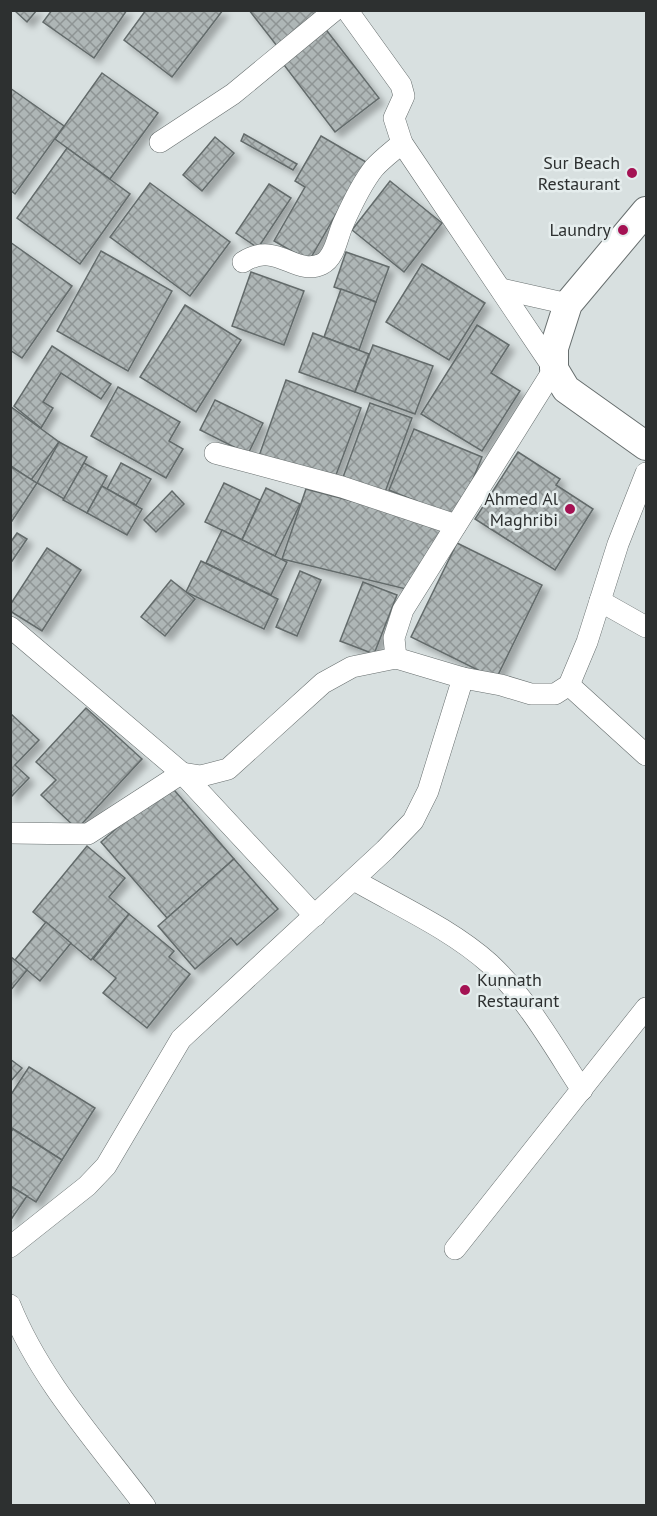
<svg xmlns="http://www.w3.org/2000/svg" width="657" height="1516" font-family="'PT Sans',sans-serif">
  <style>
    .building { fill: url(#building-cross-hatch); stroke: #636b6b; stroke-width: 1.5; filter: url(#shadow) }
    .lines { fill: none; stroke-linecap: round; stroke-linejoin: round }
    .street-casing { stroke: #676e6e; stroke-width: 22 }
    .secondary-casing { stroke: #676e6e; stroke-width: 30 }
    .street { stroke: #fff; stroke-width: 21 }
    .secondary { stroke: #fff; stroke-width: 28 }
    .poi-dot { fill: #a41253; stroke: #e5eded; stroke-width: 2 }
    .labels { text-anchor: middle; stroke-width: 5; stroke-linejoin: round; paint-order: stroke }
    .poi-label { font-size: 18px; fill: #2d3030; stroke: #e5eded; text-anchor: end }
  </style>
  <defs>
    <pattern id="building-cross-hatch" width="8" height="8" patternUnits="userSpaceOnUse" patternTransform="scale(1.5)"><rect width="8" height="8" fill="#aeb6b6"/><path d="M0 0l8 8M0 8l8-8" fill="none" stroke="#8e9494"/></pattern>
    <filter id="shadow"><feDropShadow dx="5.5" dy="5.5" stdDeviation="3" flood-color="#0004"/></filter>
  </defs>
  <rect width="100%" height="100%" fill="#d8e0e0"/>
  <g class="building">
    <path d="M 14,10 L 37,10 L 27,22 Z"/>
    <path d="M 52,10 L 127,10 L 94,58 L 43,22 Z"/>
    <path d="M 146,10 L 223,10 L 172,77 L 124,40 Z"/>
    <path d="M 249,10 L 316,10 L 318,14 L 277,46 Z"/>
    <path d="M 324,27 L 379,98 L 335,132 L 281,61 Z"/>
    <path d="M 102,73 L 158,113 L 110,179 L 55,139 Z"/>
    <path d="M 10,88 L 64,126 L 15,194 L 10,190 Z"/>
    <path d="M 244,134 L 297,164 L 293,170 L 241,141 Z"/>
    <path d="M 321,136 L 366,162 L 309,261 L 274,241 L 305,187 L 295,181 Z"/>
    <path d="M 215,137 L 234,153 L 202,191 L 183,175 Z"/>
    <path d="M 67,148 L 130,194 L 80,264 L 17,218 Z"/>
    <path d="M 390,181 L 442,223 L 404,272 L 352,230 Z"/>
    <path d="M 150,183 L 230,242 L 190,296 L 110,237 Z"/>
    <path d="M 269,184 L 291,198 L 258,248 L 236,233 Z"/>
    <path d="M 10,242 L 72,286 L 22,358 L 10,350 Z"/>
    <path d="M 101,251 L 172,291 L 128,371 L 57,331 Z"/>
    <path d="M 346,252 L 389,267 L 376,302 L 334,287 Z"/>
    <path d="M 422,264 L 485,303 L 449,360 L 386,322 Z"/>
    <path d="M 251,272 L 304,291 L 284,345 L 232,326 Z"/>
    <path d="M 341,289 L 376,302 L 359,350 L 324,337 Z"/>
    <path d="M 185,305 L 241,340 L 196,412 L 140,377 Z"/>
    <path d="M 477,325 L 509,345 L 491,373 L 520,391 L 482,451 L 421,414 Z"/>
    <path d="M 313,333 L 369,354 L 355,392 L 299,372 Z"/>
    <path d="M 373,345 L 433,366 L 415,414 L 355,392 Z"/>
    <path d="M 52,346 L 111,384 L 101,399 L 61,373 L 43,402 L 53,408 L 41,428 L 14,406 Z"/>
    <path d="M 286,380 L 361,408 L 333,483 L 259,456 Z"/>
    <path d="M 118,387 L 180,422 L 169,441 L 183,449 L 166,478 L 91,436 Z"/>
    <path d="M 215,400 L 263,423 L 248,454 L 200,430 Z"/>
    <path d="M 370,403 L 412,418 L 384,495 L 342,480 Z"/>
    <path d="M 10,406 L 59,442 L 31,480 L 10,465 Z"/>
    <path d="M 414,429 L 482,457 L 457,518 L 389,490 Z"/>
    <path d="M 59,442 L 87,457 L 64,499 L 37,483 Z"/>
    <path d="M 518,452 L 560,479 L 556,485 L 593,509 L 555,570 L 475,519 Z"/>
    <path d="M 84,463 L 107,476 L 87,513 L 63,500 Z"/>
    <path d="M 121,463 L 151,479 L 136,505 L 107,489 Z"/>
    <path d="M 10,466 L 37,483 L 10,524 Z"/>
    <path d="M 224,483 L 260,500 L 242,540 L 205,522 Z"/>
    <path d="M 102,486 L 142,509 L 127,535 L 87,513 Z"/>
    <path d="M 266,488 L 300,504 L 275,556 L 242,540 Z"/>
    <path d="M 306,489 L 448,526 L 410,590 L 282,559 Z"/>
    <path d="M 172,491 L 184,504 L 156,532 L 144,520 Z"/>
    <path d="M 222,530 L 287,562 L 271,595 L 206,563 Z"/>
    <path d="M 17,533 L 27,539 L 10,564 L 10,543 Z"/>
    <path d="M 457,543 L 542,585 L 496,679 L 411,637 Z"/>
    <path d="M 47,548 L 81,570 L 42,631 L 10,611 L 10,605 Z"/>
    <path d="M 201,561 L 278,599 L 264,629 L 186,592 Z"/>
    <path d="M 300,571 L 321,580 L 297,636 L 276,627 Z"/>
    <path d="M 171,580 L 195,599 L 165,636 L 141,617 Z"/>
    <path d="M 363,582 L 397,595 L 374,654 L 340,641 Z"/>
    <path d="M 86,708 L 142,759 L 77,829 L 41,795 L 56,780 L 36,762 Z"/>
    <path d="M 10,713 L 39,740 L 15,765 L 29,778 L 10,798 Z"/>
    <path d="M 168,783 L 234,859 L 167,918 L 101,842 Z"/>
    <path d="M 87,846 L 125,878 L 109,897 L 129,914 L 91,960 L 33,912 Z"/>
    <path d="M 234,859 L 278,909 L 237,945 L 231,938 L 195,969 L 158,926 Z"/>
    <path d="M 129,914 L 174,951 L 169,957 L 190,974 L 147,1028 L 103,993 L 116,978 L 93,959 Z"/>
    <path d="M 46,922 L 71,943 L 40,981 L 15,960 Z"/>
    <path d="M 10,956 L 27,970 L 10,991 Z"/>
    <path d="M 10,1059 L 22,1068 L 10,1082 Z"/>
    <path d="M 29,1067 L 95,1108 L 62,1160 L 10,1127 L 10,1096 Z"/>
    <path d="M 13,1129 L 62,1160 L 36,1202 L 10,1186 L 10,1133 Z"/>
    <path d="M 10,1186 L 27,1196 L 10,1221 Z"/>
  </g>
  <g class="lines">
    <g class="street-casing">
      <g id="street">
        <path d="M 347,10 L 401,85 L 404,96 L 394,118 L 402,143 L 554,369 L 403,610 L 394,638 L 396,658"/>
        <path d="M 160,142 L 233,94 L 335,10"/>
        <path d="M 243,262 C 277,240 295,277 322,264 C 335,258 337,237 343,224 C 351,206 362,183 374,168 C 382,159 393,151 402,143"/>
        <path d="M 501,289 L 568,304"/>
        <path d="M 215,453 L 342,487 L 456,525"/>
        <path d="M 600,601 L 646,627"/>
        <path d="M 10,627 L 182,773 L 315,916"/>
        <path d="M 569,685 L 646,755"/>
        <path d="M 10,833 L 88,834 L 182,773 L 201,776 L 228,769 L 323,683 L 352,667 L 396,658 L 463,678 L 501,685 L 531,694 L 555,694 L 569,685 L 587,642 L 618,544 L 646,473"/>
        <path d="M 354,880 C 399,906 451,929 490,964 C 528,1000 554,1047 582,1090"/>
        <path d="M 10,1247 L 87,1186 L 106,1166 L 181,1039 L 385,850 L 413,821 L 428,791 L 463,678"/>
        <path d="M 455,1249 L 646,1008"/>
        <path d="M 10,1305 C 40,1380 97,1442 145,1506"/>
      </g>
    </g>
    <g class="secondary-casing">
      <path id="secondary" d="M 646,211 L 568,304 L 554,348 L 554,369 L 566,389 L 646,446"/>
    </g>
    <use href="#street" class="street"/>
    <use href="#secondary" class="secondary"/>
  </g>
  <g class="poi-dot">
    <circle cx="632" cy="173" r="6"/>
    <circle cx="623" cy="230" r="6"/>
    <circle cx="570" cy="509" r="6"/>
    <circle cx="465" cy="990" r="6"/>
  </g>
  <g class="labels">
    <g class="poi-label">
      <text x="620" y="169">Sur Beach<tspan x="620" dy="21">Restaurant</tspan></text>
      <text x="611" y="236">Laundry</text>
      <text x="558" y="505">Ahmed Al<tspan x="558" dy="21">Maghribi</tspan></text>
      <text x="477" y="986" text-anchor="start">Kunnath<tspan x="477" dy="21">Restaurant</tspan></text>
    </g>
  </g>
  <rect width="657" height="1516" fill="none" stroke="#2d3030" stroke-width="24"/>
</svg>
